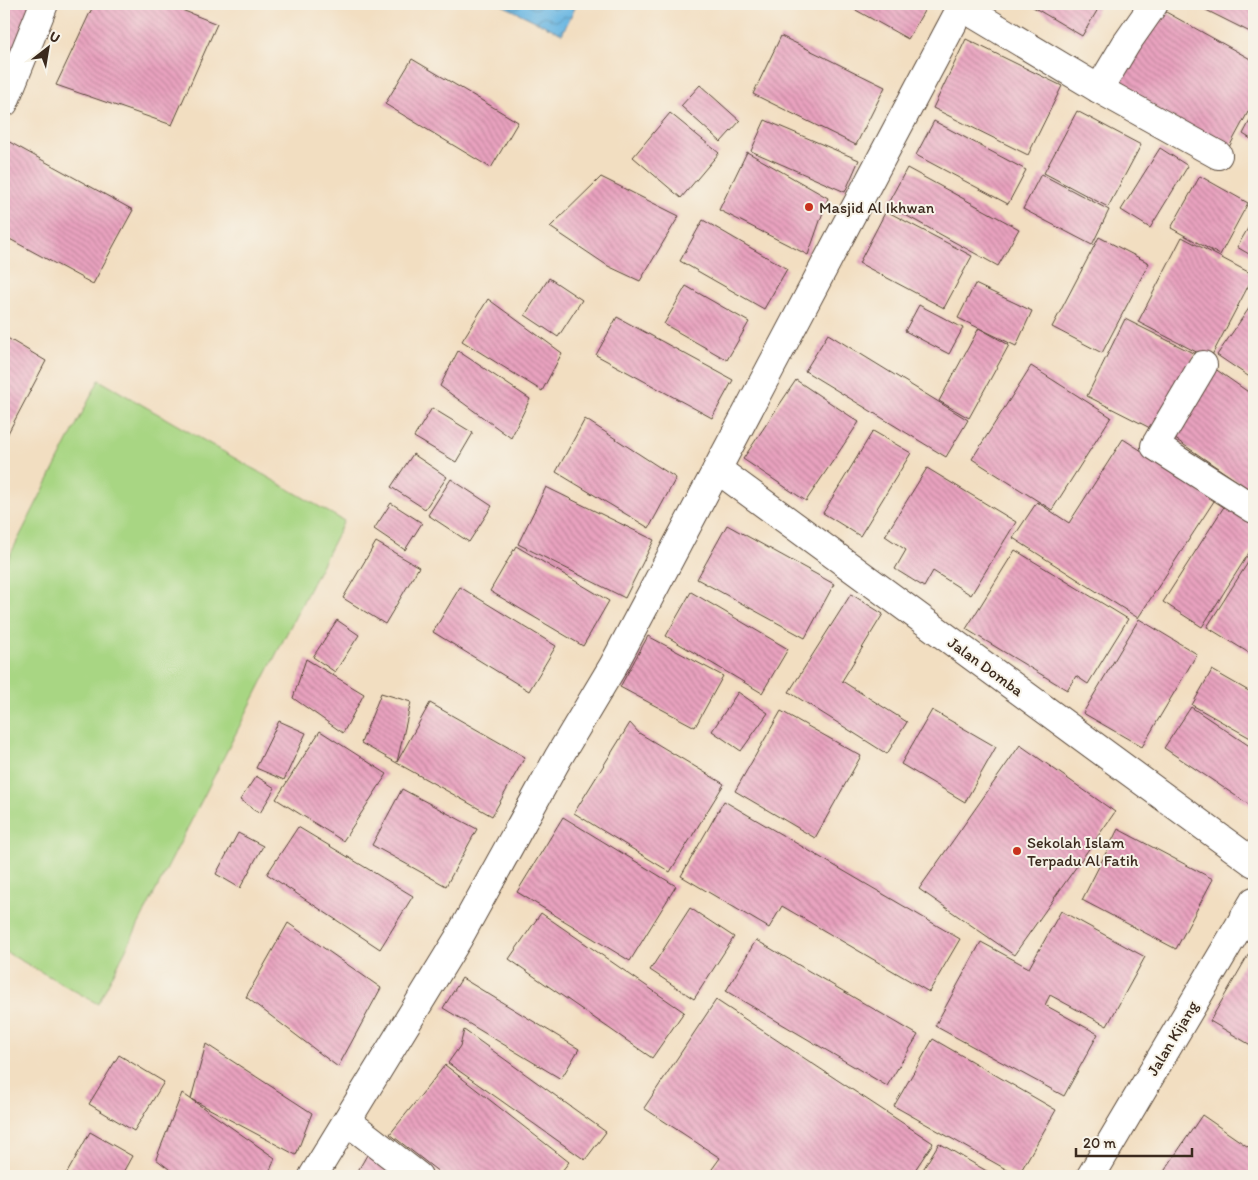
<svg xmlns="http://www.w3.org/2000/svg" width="1258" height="1180" font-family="Itim,sans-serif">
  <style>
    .pitch { fill: #a8d683; stroke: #728050 }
    .water { fill: url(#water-waves); stroke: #527080 }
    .building { fill: url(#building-back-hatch) }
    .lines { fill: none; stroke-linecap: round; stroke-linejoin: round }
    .street-casing { stroke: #564536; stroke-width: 30 }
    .street { stroke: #fff; stroke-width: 28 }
    .poi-dot { fill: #c8321e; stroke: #f7f3e8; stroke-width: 2 }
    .labels { text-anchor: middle; stroke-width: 4; stroke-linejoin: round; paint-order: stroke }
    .poi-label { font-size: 16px; fill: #3b2a1e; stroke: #f7f3e8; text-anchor: start }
    .street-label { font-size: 16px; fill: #3b2a1e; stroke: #f7f3e8 }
  </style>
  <defs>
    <pattern id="water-waves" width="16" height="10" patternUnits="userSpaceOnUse" patternTransform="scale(1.25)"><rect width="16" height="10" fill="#68b6e2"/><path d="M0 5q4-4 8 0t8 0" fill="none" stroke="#5794b7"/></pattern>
    <pattern id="building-back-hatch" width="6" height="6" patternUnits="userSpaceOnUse" patternTransform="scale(1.25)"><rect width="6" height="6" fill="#e9a2bf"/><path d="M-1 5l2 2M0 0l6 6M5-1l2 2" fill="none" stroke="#be849b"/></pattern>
  </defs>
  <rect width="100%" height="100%" fill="#f7f3e8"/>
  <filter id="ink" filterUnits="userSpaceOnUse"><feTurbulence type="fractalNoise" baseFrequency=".02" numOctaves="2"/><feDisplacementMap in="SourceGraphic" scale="10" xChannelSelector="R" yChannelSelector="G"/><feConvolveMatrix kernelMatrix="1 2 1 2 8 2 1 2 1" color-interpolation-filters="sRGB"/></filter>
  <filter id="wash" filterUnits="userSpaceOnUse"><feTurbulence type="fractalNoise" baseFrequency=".0096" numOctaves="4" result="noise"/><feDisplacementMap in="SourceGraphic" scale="20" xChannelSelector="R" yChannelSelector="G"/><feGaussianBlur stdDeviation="1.12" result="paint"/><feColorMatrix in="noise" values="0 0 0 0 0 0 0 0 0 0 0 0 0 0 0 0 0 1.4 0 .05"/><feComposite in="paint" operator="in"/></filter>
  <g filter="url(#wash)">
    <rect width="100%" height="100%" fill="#f2dec1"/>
    <path class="pitch" d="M 99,380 L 344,521 L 98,1004 L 4,951 L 4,567 Z"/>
    <path class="water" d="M 500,4 L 577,4 L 562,34 Z"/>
    <g id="blocks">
      <g class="building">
        <path d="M 4,4 L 40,4 L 4,83 Z"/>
        <path d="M 94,4 L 167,4 L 217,24 L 172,125 L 56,85 Z"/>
        <path d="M 845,4 L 928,4 L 908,39 Z"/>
        <path d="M 1028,4 L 1101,4 L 1082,36 Z"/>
        <path d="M 1194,4 L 1254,4 L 1254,34 Z"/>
        <path d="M 1157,7 L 1254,61 L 1254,101 L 1228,149 L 1113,85 Z"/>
        <path d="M 781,36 L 885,87 L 856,145 L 753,94 Z"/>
        <path d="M 966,39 L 1062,86 L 1028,155 L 933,108 Z"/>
        <path d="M 412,59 L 518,122 L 491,168 L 385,104 Z"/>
        <path d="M 700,85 L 740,121 L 721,142 L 681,106 Z"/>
        <path d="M 1077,111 L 1141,145 L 1108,207 L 1044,173 Z"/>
        <path d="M 670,113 L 719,153 L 681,198 L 633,157 Z"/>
        <path d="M 1254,113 L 1254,141 L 1243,134 Z"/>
        <path d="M 765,120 L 859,160 L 845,192 L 751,151 Z"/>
        <path d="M 934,121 L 1026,170 L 1008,204 L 916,155 Z"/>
        <path d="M 4,139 L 133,210 L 93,284 L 4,236 Z"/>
        <path d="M 1160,148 L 1188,166 L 1150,228 L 1121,210 Z"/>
        <path d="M 747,152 L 828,198 L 808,255 L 719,210 Z"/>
        <path d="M 907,168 L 1019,229 L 998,266 L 887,205 Z"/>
        <path d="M 1041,174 L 1109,210 L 1092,245 L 1023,209 Z"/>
        <path d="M 1200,176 L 1248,203 L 1220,255 L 1171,228 Z"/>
        <path d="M 601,177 L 679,216 L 640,281 L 608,266 L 550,227 Z"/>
        <path d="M 886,211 L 972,256 L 944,308 L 859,263 Z"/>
        <path d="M 1254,218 L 1254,257 L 1237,247 Z"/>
        <path d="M 703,220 L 787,269 L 764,309 L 680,261 Z"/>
        <path d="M 1099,237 L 1149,263 L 1102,353 L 1052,327 Z"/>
        <path d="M 1182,237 L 1254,275 L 1210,359 L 1138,322 Z"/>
        <path d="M 549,278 L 582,300 L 558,337 L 525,315 Z"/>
        <path d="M 975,284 L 1032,311 L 1016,346 L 958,318 Z"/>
        <path d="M 686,286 L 749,322 L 727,360 L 664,324 Z"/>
        <path d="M 488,299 L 562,353 L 542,391 L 462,341 Z"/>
        <path d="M 1254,301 L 1254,380 L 1217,355 Z"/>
        <path d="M 919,305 L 963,328 L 949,354 L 905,331 Z"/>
        <path d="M 617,317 L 733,380 L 712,418 L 596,355 Z"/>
        <path d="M 1125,319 L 1195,354 L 1156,431 L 1087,396 Z"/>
        <path d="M 979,328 L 1009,345 L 969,418 L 939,401 Z"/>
        <path d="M 828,334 L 968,420 L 946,457 L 805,371 Z"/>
        <path d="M 4,336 L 46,361 L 7,435 L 4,433 Z"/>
        <path d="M 458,351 L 530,399 L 511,438 L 440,386 Z"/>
        <path d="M 1031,366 L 1111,417 L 1052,510 L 972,459 Z"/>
        <path d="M 1211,366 L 1254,396 L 1254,484 L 1250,490 L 1165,432 Z"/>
        <path d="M 796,380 L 859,422 L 806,501 L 743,459 Z"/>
        <path d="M 432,408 L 473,433 L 456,462 L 414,437 Z"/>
        <path d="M 585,419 L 676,478 L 649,528 L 556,472 Z"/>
        <path d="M 873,431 L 911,453 L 860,536 L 823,513 Z"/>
        <path d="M 1123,439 L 1216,498 L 1138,618 L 1013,538 L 1037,502 L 1069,523 Z"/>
        <path d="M 413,454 L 447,477 L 425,509 L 391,487 Z"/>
        <path d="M 927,468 L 1016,522 L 971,595 L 933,571 L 924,587 L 895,569 L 906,550 L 885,536 Z"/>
        <path d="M 451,479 L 492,506 L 469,542 L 428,515 Z"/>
        <path d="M 546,487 L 654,540 L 625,598 L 518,544 Z"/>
        <path d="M 1227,502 L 1254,520 L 1254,545 L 1202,627 L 1163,602 Z"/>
        <path d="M 391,503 L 422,523 L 405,550 L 374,529 Z"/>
        <path d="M 727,525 L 834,584 L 805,638 L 697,579 Z"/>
        <path d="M 376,542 L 419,567 L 385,624 L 343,598 Z"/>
        <path d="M 516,546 L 609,601 L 583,646 L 490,591 Z"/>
        <path d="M 1015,550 L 1128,619 L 1088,684 L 1076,676 L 1067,690 L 966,629 Z"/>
        <path d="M 1254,553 L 1254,656 L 1207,627 Z"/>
        <path d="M 460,587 L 556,646 L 529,691 L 433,632 Z"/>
        <path d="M 691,592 L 788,649 L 762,693 L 666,636 Z"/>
        <path d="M 851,594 L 883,614 L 842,681 L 907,722 L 887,754 L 789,692 Z"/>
        <path d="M 1139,619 L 1197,654 L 1142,747 L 1083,713 Z"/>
        <path d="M 337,620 L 359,635 L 335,672 L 313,657 Z"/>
        <path d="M 648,636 L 723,676 L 695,727 L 620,687 Z"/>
        <path d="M 306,659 L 364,694 L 343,733 L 293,698 Z"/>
        <path d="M 1212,670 L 1254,694 L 1254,740 L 1192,705 Z"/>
        <path d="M 738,692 L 768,713 L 741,751 L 712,731 Z"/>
        <path d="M 381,693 L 411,702 L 397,762 L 430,703 L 525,757 L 492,816 L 361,743 Z"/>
        <path d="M 1191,707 L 1254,749 L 1254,808 L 1164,748 Z"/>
        <path d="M 932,710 L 996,747 L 965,802 L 901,764 Z"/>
        <path d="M 781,711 L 861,756 L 815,838 L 735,791 Z"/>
        <path d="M 279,721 L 306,733 L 284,780 L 256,768 Z"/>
        <path d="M 630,723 L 639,733 L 724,784 L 670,872 L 574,813 Z"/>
        <path d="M 320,731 L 387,774 L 343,841 L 276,799 Z"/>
        <path d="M 1020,745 L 1115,812 L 1014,955 L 919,889 Z"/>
        <path d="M 256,776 L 275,788 L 260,813 L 240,800 Z"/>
        <path d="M 402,789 L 477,829 L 446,886 L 372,845 Z"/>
        <path d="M 724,801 L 960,939 L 929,992 L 782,906 L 769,928 L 681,876 Z"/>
        <path d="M 563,817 L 676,886 L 630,961 L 517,892 Z"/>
        <path d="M 298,827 L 413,896 L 380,949 L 267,874 Z"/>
        <path d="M 1118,829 L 1213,879 L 1176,949 L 1082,900 Z"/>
        <path d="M 238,833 L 263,846 L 240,888 L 216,874 Z"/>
        <path d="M 690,908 L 734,937 L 694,999 L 650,970 Z"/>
        <path d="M 1061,911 L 1145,957 L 1107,1026 L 1050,995 L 1045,1005 L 1098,1034 L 1064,1096 L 935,1026 L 981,942 L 1029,968 Z"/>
        <path d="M 541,913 L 684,1012 L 652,1058 L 509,959 Z"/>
        <path d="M 288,923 L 381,988 L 338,1067 L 246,997 Z"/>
        <path d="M 756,940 L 918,1035 L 887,1086 L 726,991 Z"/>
        <path d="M 1254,945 L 1254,1047 L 1210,1021 Z"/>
        <path d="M 462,978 L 579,1049 L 561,1079 L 443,1008 Z"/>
        <path d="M 716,1000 L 933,1143 L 911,1176 L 707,1176 L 720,1158 L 644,1108 Z"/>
        <path d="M 464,1030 L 606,1132 L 585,1160 L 448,1063 L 460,1046 Z"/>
        <path d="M 933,1039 L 1056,1110 L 1018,1176 L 894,1106 Z"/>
        <path d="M 206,1044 L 312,1113 L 296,1155 L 191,1099 Z"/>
        <path d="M 119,1055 L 164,1082 L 134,1131 L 89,1104 Z"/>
        <path d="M 445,1065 L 569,1162 L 558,1176 L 444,1176 L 390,1134 Z"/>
        <path d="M 182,1093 L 275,1158 L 268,1176 L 178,1176 L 156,1159 Z"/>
        <path d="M 1202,1115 L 1254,1151 L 1254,1176 L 1161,1176 Z"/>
        <path d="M 90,1132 L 132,1156 L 121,1176 L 72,1176 L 67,1173 Z"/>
        <path d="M 939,1143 L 995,1176 L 926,1176 L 921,1173 Z"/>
        <path d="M 367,1155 L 401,1176 L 355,1176 Z"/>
      </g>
    </g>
  </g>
  <g filter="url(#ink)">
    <use href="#blocks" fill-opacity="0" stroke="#564536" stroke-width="1"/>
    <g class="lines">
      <g class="street-casing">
        <g id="street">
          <path d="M 962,7 L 1099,89 L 1126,44 L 1154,4"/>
          <path d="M 1099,89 L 1218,155"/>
          <path d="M 4,103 L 44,4"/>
          <path d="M 1203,365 L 1155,446 L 1254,509"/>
          <path d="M 717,469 L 1254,863"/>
          <path d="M 347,1121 L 418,1176"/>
          <path d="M 313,1176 L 458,939 L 558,758 L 613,666 L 963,4"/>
          <path d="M 1091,1176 L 1254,901"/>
        </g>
      </g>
      <use href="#street" class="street"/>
    </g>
  </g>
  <g class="poi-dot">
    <circle cx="809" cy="207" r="5"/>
    <circle cx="1017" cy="851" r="5"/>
  </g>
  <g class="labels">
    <g class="poi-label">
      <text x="819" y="213">Masjid Al Ikhwan</text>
      <text x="1027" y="848">Sekolah Islam<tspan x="1027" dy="18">Terpadu Al Fatih</tspan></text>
    </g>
    <g class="street-label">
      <text transform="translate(986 666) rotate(36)" y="6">Jalan Domba</text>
      <text transform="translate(1172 1038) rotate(-59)" y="6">Jalan Kijang</text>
    </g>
  </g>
  <rect width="1258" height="1180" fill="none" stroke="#f7f3e8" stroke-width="20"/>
  <g transform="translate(48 48) rotate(31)" stroke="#f7f3e8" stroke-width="4" paint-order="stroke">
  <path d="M0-4L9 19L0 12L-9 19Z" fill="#3b2a1e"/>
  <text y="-8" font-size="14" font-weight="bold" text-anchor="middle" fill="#3b2a1e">U</text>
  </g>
  <path d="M1076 1148v8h116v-8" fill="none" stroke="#3b2a1e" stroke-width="2.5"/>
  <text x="1083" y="1148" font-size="15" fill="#3b2a1e" stroke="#f7f3e8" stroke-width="4" paint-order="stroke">20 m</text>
</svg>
